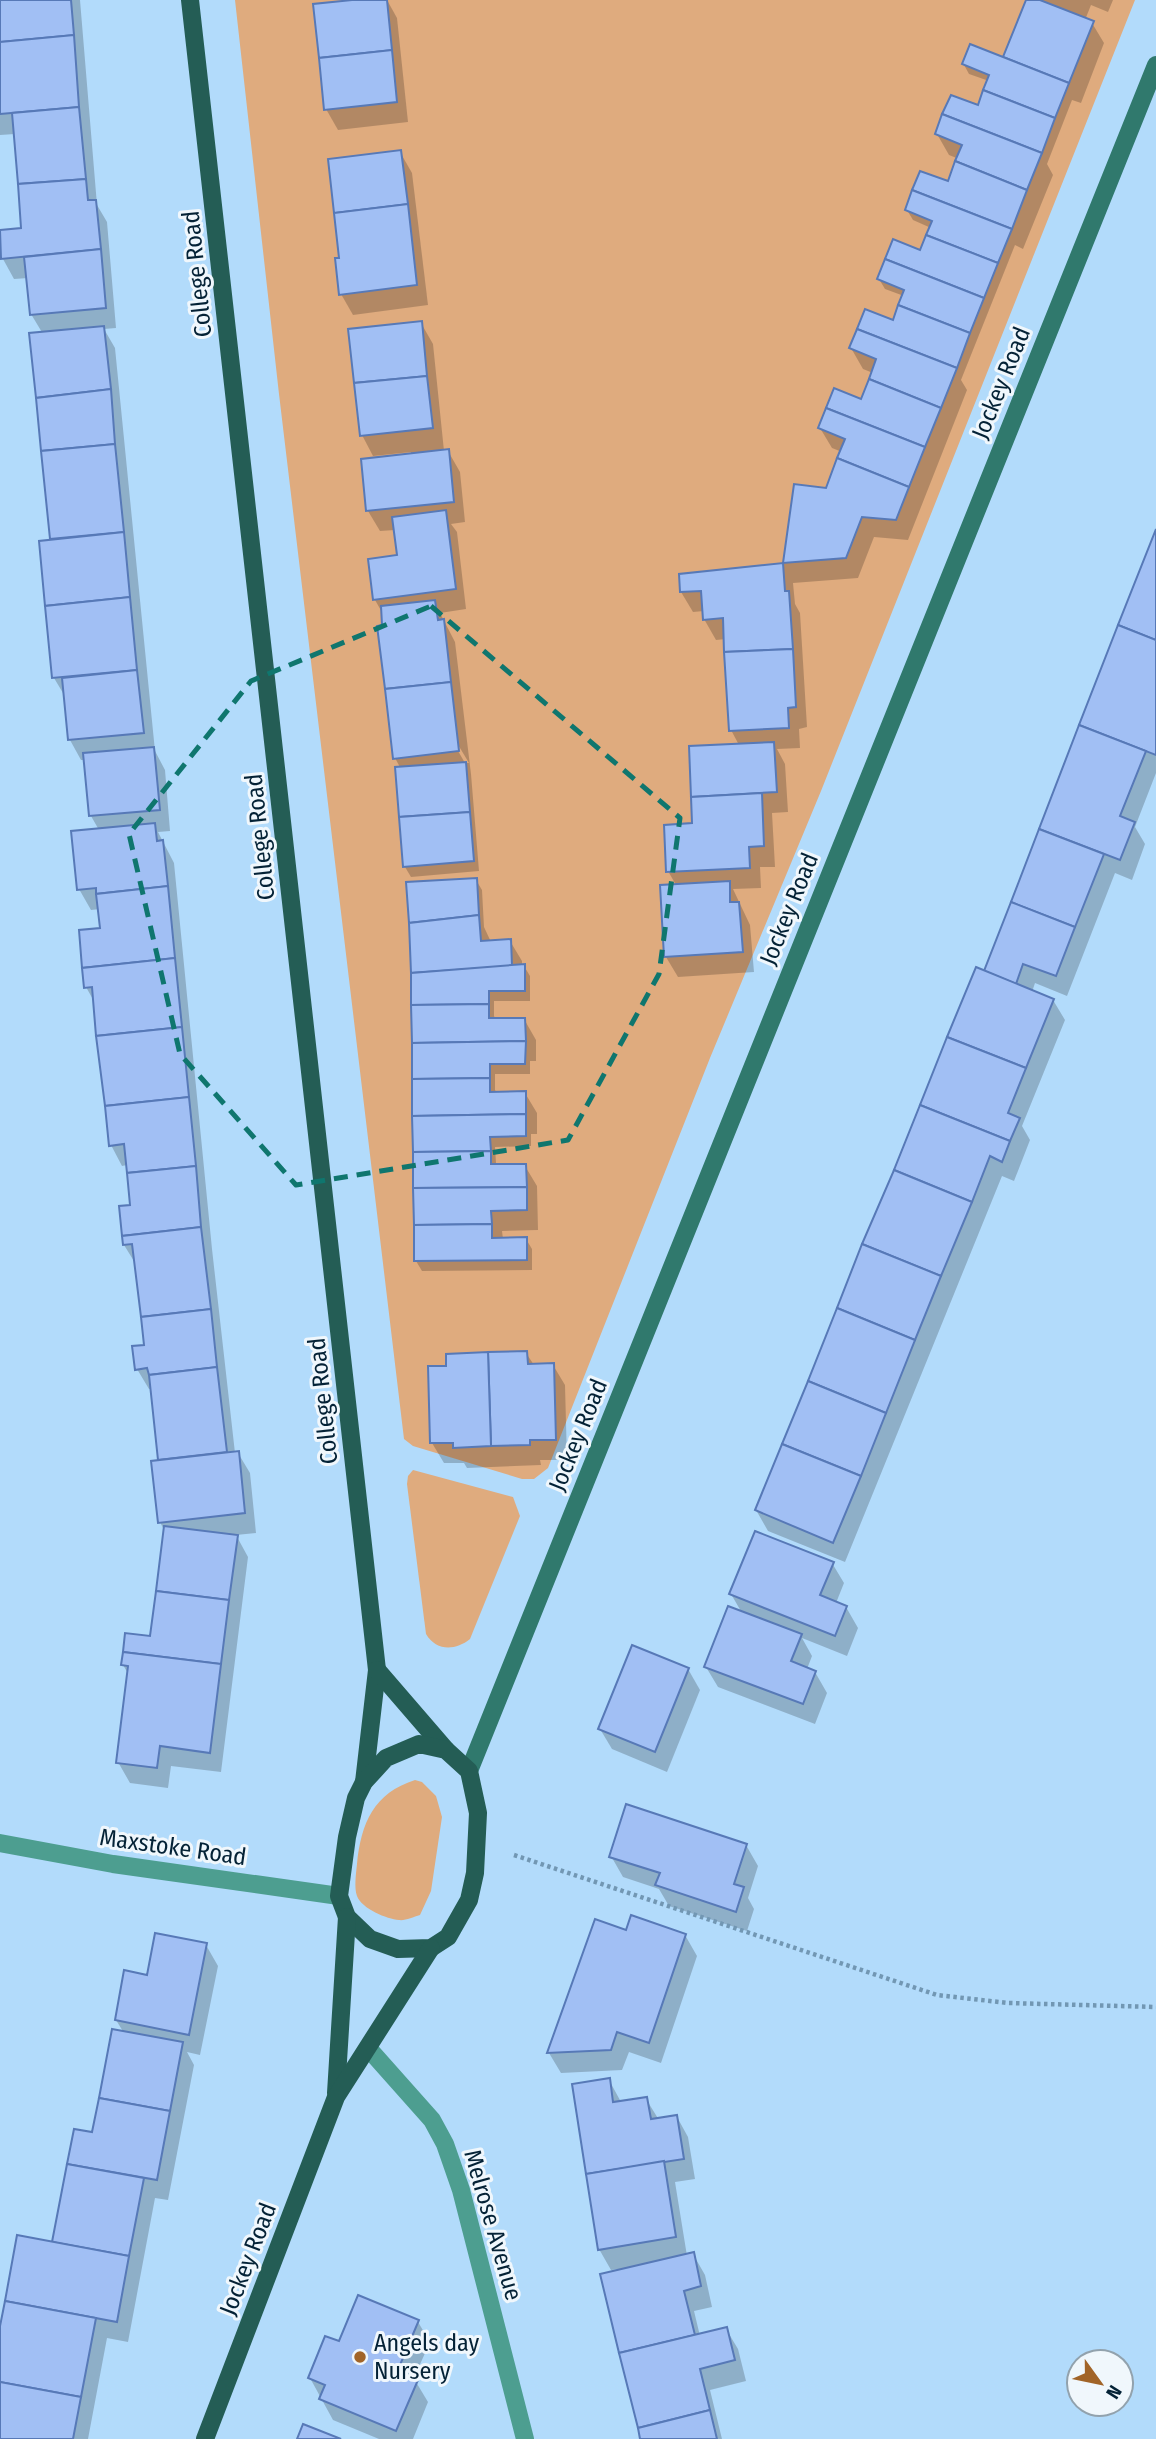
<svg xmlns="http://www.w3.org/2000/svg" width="1156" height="2439" font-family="'Fira Sans Condensed',sans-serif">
<rect width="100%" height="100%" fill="#b2dbfb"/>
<g fill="#dfab7e">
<polygon points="235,0 1135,0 821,791 710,1058 548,1468 534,1479 522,1479 413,1446 404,1439 279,394"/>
<path d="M413,1470L513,1497L520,1516L470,1639C455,1651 436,1651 426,1634L407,1484L408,1476Z"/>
<path d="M415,1780L422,1782L436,1796L442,1817L431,1891L420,1915C413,1917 405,1921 399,1920C387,1919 362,1909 357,1896C354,1888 356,1873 357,1864C361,1823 374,1793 415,1780Z"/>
</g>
<g fill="#0003" fill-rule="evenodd">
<polygon points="0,0 80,0 97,205 107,222 116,328 104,329 115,348 155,751 165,770 170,831 158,832 174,863 212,1249 235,1453 238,1453 250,1473 256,1533 236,1535 248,1557 221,1772 171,1766 168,1788 130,1783 118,1762 129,1675 123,1665 152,1638 165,1532 160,1522 160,1461 152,1389 149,1389 137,1369 146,1347 137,1266 124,1245 132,1206 127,1165 122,1166 111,1145 95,1003 86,987 102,930 100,909 91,910 79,889 99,830 91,816 86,760 81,760 70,740 66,698 54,678 40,542 51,541 31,335 43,334 31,314 28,278 14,279 3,259 23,229 15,134 0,135"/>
<polygon points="367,0 387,0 397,18 408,122 338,130 326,109"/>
<polygon points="1028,0 1113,0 1108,12 1091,5 1085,20 1092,23 1104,43 1081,103 1072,100 1047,164 1053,175 1023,249 1015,245 961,380 967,390 908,540 874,537 858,578 793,583 795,604 800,613 807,727 799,729 800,748 777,749 785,764 788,812 772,813 775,867 760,867 761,888 733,889 750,925 754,972 678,977 666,957 676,885 668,871 694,825 691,747 739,745 731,730 726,639 716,640 704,619 704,611 693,612 681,592 681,576 784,564 796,486 827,490 842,452 832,448 820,428 862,401 873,373 863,369 851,348 894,322 904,296 885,289 879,279 921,252 931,228 913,220 907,210 949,183 959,159 949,155 937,134 979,107 989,81 969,74 963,63 1004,60"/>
<polygon points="400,152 412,173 428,305 353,315 341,294 341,259"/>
<path d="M421,323L433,344L444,451H448L460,472L465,522L451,524L457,532L466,609L440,613L455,642L471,774L479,871L411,877L405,867L397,769H401L395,758L383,614L375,600L399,557L395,530L380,531L368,511L411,455V452L373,456L362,435ZM457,743L469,763H465L454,744Z"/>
<polygon points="1156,534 1156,773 1135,827 1145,844 1132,880 1115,873 1067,996 1035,983 1032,992 1053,1000 1065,1020 1022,1126 1030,1140 1014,1181 1002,1176 845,1562 768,1531 756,1510 985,973"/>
<polygon points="476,880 482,890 484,927 491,942 510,941 522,961 522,966 524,966 530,976 530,1001 494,1001 494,1016 496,1020 524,1019 536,1040 536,1061 530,1061 530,1074 495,1074 495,1090 497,1093 525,1093 537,1113 537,1134 531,1134 531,1146 495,1147 496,1163 498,1166 525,1166 537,1186 538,1230 502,1231 503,1239 526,1239 532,1249 532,1270 422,1271 416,1261"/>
<polygon points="526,1353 534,1365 553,1365 565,1385 567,1460 540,1460 541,1465 467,1468 464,1463 444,1463 432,1443 448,1368"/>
<polygon points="832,1563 844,1583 836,1603 846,1607 858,1628 847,1656 802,1638 812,1656 807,1669 815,1672 827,1693 815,1724 718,1687 706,1667 742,1613 731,1594"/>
<polygon points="688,1669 700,1690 667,1772 612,1749 600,1729"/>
<polygon points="746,1845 758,1866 748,1898 754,1909 747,1931 669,1906 659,1889 623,1877 611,1856"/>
<polygon points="596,1921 627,1932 685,1935 697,1956 661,2063 629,2052 622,2070 561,2073 549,2053"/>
<polygon points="206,1945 218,1966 200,2055 187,2052 194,2065 168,2200 155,2198 128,2342 107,2338 88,2439 0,2439 0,2334 54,2244 75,2131 94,2134 124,2033 116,2020 149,1977"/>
<polygon points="609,2080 621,2102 646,2099 659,2120 677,2117 688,2137 695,2179 675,2182 687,2256 693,2254 705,2275 712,2307 694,2311 700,2336 726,2329 738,2349 746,2381 710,2390 722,2439 642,2439 620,2269 611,2270 599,2249"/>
<polygon points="418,2322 430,2342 413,2380 416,2382 428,2402 413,2439 379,2439 333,2420 310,2378 339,2344"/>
</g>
<g fill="#a1bff4" stroke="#5779b7" stroke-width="2">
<polygon points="0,0 71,0 74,35 0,42"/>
<polygon points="352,0 387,0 392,50 319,58 313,4"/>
<polygon points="1026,0 1040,0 1094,21 1069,83 1003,57"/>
<polygon points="74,35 79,107 0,114 0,42"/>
<polygon points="970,44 1069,83 1055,118 983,90 989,75 962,64"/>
<polygon points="392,50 397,102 324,110 319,58"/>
<polygon points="983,90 1055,118 1042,153 942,114 951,95 978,105"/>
<polygon points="79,107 86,179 18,184 12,113"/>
<polygon points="942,114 1042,153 1027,190 955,161 962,145 935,134"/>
<polygon points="401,150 408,204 334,213 328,159"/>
<polygon points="955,161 1027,190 1012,229 912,190 920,171 948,181"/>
<polygon points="86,179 88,200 96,200 101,249 1,259 0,230 21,228 18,184"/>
<polygon points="912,190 1012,229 998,263 926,235 932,221 905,210"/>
<polygon points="408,204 417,285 339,295 335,258 339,258 334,213"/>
<polygon points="926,235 998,263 984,298 885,259 893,239 920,250"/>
<polygon points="101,249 106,308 30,315 24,257"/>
<polygon points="885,259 984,298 970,333 898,305 904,290 877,279"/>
<polygon points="898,305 970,333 957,368 857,329 865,309 893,320"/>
<polygon points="422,321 427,376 354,383 348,329"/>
<polygon points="104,326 111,389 36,398 29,333"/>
<polygon points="857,329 957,368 941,408 869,379 876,359 849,348"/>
<polygon points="427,376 433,428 360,436 354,383"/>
<polygon points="869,379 941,408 925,447 826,408 834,388 861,399"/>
<polygon points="111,389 115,444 41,451 36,398"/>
<polygon points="826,408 925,447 909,487 837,458 845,439 818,428"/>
<polygon points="115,444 124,532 50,539 41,451"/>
<polygon points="449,449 454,502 366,511 361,459"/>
<polygon points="837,458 909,487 896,520 862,517 846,558 783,563 794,484 826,488"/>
<polygon points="446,510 456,589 373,600 368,559 397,555 392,517"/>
<polygon points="1156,529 1156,640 1118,625"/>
<polygon points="124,532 130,597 45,606 39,541"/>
<polygon points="783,563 785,591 789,591 793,649 724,652 723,618 703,620 701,591 680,592 679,574"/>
<polygon points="130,597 137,670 52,678 45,606"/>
<polygon points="435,600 438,620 444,619 451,682 385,689 377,626 382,625 381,606"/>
<polygon points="1118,625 1156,640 1156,755 1079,725"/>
<polygon points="793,649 796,707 788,708 789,728 729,731 724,652"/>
<polygon points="137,670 144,733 68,740 62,678"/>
<polygon points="451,682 459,751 393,759 385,689"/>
<polygon points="1079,725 1146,751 1120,816 1135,822 1120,860 1039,829"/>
<polygon points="774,742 777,792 691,797 689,746"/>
<polygon points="154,747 160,810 89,816 83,753"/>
<polygon points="466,762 470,812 399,817 395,767"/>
<polygon points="762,793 764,846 749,847 750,868 666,872 664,825 692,823 691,797"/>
<polygon points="470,812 474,861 403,867 399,817"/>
<polygon points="155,823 157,841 163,840 168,886 96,894 96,888 77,890 71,831"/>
<polygon points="1039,829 1104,854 1075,927 1011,902"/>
<polygon points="477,878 479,915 409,923 406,882"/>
<polygon points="730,881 730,902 739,902 743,952 664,957 660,885"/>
<polygon points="168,886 175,958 82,968 79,930 100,928 96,894"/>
<polygon points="1011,902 1075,927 1056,976 1023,964 1016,984 984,971"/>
<polygon points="479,915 481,941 511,939 512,966 411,973 409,923"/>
<polygon points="175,958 182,1027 96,1036 92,987 84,988 82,968"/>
<polygon points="525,964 525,991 489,991 489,1004 411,1005 411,973"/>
<polygon points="976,967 1054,999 1026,1068 947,1037"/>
<polygon points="489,1004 489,1018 525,1018 526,1041 412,1043 411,1005"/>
<polygon points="182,1027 189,1097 105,1106 96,1036"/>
<polygon points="947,1037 1026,1068 1008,1113 1020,1118 1010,1141 920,1105"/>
<polygon points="526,1041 525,1064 490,1064 490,1078 412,1079 412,1043"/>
<polygon points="490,1078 490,1092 526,1091 526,1114 412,1116 412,1079"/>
<polygon points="189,1097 196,1166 127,1173 124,1144 109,1146 105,1106"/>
<polygon points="920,1105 1010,1141 1002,1162 990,1156 972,1202 894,1170"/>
<polygon points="526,1114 526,1136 490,1137 491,1151 413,1152 412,1116"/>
<polygon points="491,1151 491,1164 526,1164 527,1187 413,1188 413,1152"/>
<polygon points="196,1166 201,1227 122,1236 119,1206 130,1205 127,1173"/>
<polygon points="894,1170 972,1202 941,1276 862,1244"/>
<polygon points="527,1187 527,1210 491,1211 492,1224 414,1225 413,1188"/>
<polygon points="492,1224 492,1238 527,1237 527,1260 414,1261 414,1225"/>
<polygon points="201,1227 211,1309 141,1317 132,1244 123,1245 122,1236"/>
<polygon points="862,1244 941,1276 915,1340 837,1308"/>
<polygon points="837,1308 915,1340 886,1413 808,1381"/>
<polygon points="211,1309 217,1367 149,1375 147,1368 135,1370 132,1346 144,1345 141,1317"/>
<polygon points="527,1351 528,1364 554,1363 556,1440 530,1440 530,1445 491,1446 488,1352"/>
<polygon points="488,1352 491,1446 453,1448 453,1443 430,1443 428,1366 446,1366 446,1354"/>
<polygon points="217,1367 227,1452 158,1460 149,1375"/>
<polygon points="808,1381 886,1413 861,1476 782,1444"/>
<polygon points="782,1444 861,1476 833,1543 755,1510"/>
<polygon points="239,1451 245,1513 158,1523 151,1461"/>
<polygon points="164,1526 238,1535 229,1600 156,1591"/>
<polygon points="755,1531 834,1562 820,1595 847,1606 835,1636 729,1594"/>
<polygon points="156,1591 229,1600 221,1664 123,1652 125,1633 150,1636"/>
<polygon points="728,1606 802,1634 791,1661 816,1671 803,1704 704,1667"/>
<polygon points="632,1645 689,1668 655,1752 598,1729"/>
<polygon points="123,1652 221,1664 210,1753 160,1746 157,1768 116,1763 128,1666 121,1665"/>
<polygon points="626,1804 747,1844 734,1884 744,1887 736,1912 655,1885 660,1873 609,1857"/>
<polygon points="631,1915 686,1934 649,2043 617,2032 611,2050 547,2053 595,1919 626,1930"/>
<polygon points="155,1933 207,1943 189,2035 115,2020 124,1970 147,1975"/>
<polygon points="112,2029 183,2042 170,2111 99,2098"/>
<polygon points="610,2078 613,2102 647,2097 651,2119 677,2115 684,2159 586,2174 572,2084"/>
<polygon points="99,2098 170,2111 157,2180 67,2164 74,2129 92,2132"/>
<polygon points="664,2161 676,2237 598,2250 586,2174"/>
<polygon points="67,2164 144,2178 129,2256 52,2242"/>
<polygon points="17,2235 129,2256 117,2322 5,2301"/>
<polygon points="694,2252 701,2286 684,2291 695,2335 619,2353 600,2274"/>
<polygon points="358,2295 419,2320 397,2372 418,2380 396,2431 319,2399 325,2385 308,2378 325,2336 339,2341"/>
<polygon points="5,2301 96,2318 81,2397 0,2382 0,2326"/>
<polygon points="727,2327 735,2360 700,2369 710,2410 638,2428 619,2353"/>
<polygon points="0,2382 81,2397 73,2439 0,2439"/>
<polygon points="710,2410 717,2439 640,2439 638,2428"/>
<polygon points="303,2424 341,2439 297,2439"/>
</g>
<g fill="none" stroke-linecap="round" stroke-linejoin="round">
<polyline stroke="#7297b3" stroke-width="4.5" stroke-dasharray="3.5 3.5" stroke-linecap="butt" points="514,1855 937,1995 1008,2003 1156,2007"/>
<g stroke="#4d9e90" stroke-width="18">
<polyline points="0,1843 113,1864 339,1896"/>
<polyline points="368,2048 432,2120 445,2144 461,2190 525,2439"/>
</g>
<polyline stroke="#30796d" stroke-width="18" points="469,1771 1156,65"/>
<g stroke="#245d55" stroke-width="18">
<polyline points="190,0 377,1670 364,1782"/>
<polyline points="377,1670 446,1750"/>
<polygon points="419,1744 446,1750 469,1771 478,1813 475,1873 469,1900 448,1937 431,1948 398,1949 370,1939 347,1917 339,1896 347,1837 356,1798 364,1782 386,1758"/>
<polyline points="336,2093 347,1917"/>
<polyline points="205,2439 336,2097 431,1948"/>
</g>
</g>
<path fill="none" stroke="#0f766e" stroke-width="5" stroke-dasharray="14 9" stroke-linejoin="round" d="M431,606L680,818L659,974L568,1140L296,1185L180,1054L129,834L251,681Z"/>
<circle fill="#a16428" stroke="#f0f7fc" stroke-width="2.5" cx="360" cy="2357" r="7"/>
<g text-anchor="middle" stroke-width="6" stroke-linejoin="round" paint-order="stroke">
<g font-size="24" fill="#042236" stroke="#f0f7fc">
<text transform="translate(197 274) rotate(-96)" y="8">College Road</text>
<text transform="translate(1001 383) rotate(-68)" y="8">Jockey Road</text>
<text transform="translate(260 837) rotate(-96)" y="8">College Road</text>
<text transform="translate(789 909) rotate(-68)" y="8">Jockey Road</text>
<text transform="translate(323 1401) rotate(-96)" y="8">College Road</text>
<text transform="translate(578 1435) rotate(-68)" y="8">Jockey Road</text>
<text transform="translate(173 1847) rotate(8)" y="8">Maxstoke Road</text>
<text transform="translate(493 2225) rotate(74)" y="8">Melrose Avenue</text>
<text transform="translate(248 2259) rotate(-69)" y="8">Jockey Road</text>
</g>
<g font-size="24" fill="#042236" stroke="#f0f7fc" text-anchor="start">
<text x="374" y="2351">Angels day<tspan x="374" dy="28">Nursery</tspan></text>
</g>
</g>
<g transform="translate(1100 2383) rotate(123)"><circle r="33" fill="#f0f7fc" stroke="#92a2ad" stroke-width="2"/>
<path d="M0-5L12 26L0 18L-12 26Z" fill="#a16428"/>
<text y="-10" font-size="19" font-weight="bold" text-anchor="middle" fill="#042236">N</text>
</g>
</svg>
